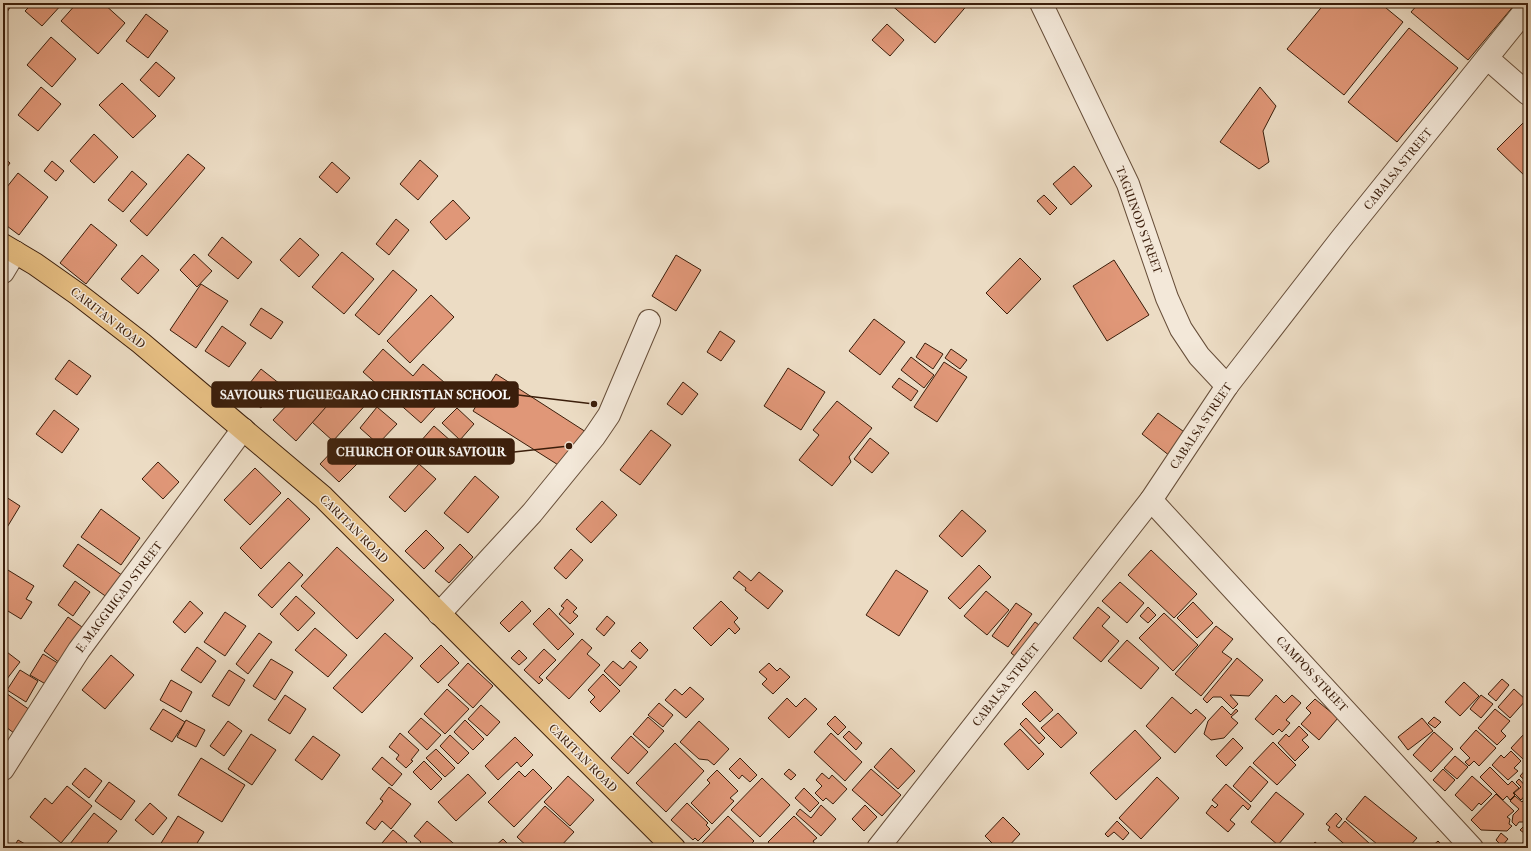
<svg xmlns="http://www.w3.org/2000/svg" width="1531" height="851" font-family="'IM FELL French Canon',serif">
<rect width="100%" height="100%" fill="#ecdcc4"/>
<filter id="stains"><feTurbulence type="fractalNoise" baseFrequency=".005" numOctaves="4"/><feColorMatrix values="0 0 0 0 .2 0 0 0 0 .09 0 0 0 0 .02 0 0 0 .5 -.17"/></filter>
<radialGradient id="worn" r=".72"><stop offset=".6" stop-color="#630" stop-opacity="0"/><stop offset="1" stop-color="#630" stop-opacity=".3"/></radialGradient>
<g fill="#e09778" stroke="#3b1e0b">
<polygon points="3,3 13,3 5,15 3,13"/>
<polygon points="33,3 63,3 42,26 25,11"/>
<polygon points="77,3 103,3 125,23 98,54 61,21"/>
<polygon points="889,3 969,3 935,43"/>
<polygon points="1325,3 1380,3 1403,22 1344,95 1287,49"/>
<polygon points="1419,3 1516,3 1468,60 1411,12"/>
<polygon points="146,14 168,31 148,58 126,41"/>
<polygon points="887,24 904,40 890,56 872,40"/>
<polygon points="1409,28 1458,68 1397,142 1348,102"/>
<polygon points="51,37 76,59 52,87 27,65"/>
<polygon points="156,62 175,78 159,97 140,80"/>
<polygon points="122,83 156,116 133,138 99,105"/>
<polygon points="41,87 61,104 38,131 18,115"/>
<polygon points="1260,87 1276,106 1263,131 1269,162 1259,169 1220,142"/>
<polygon points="1525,121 1528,124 1528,179 1497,149"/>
<polygon points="94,134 118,157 94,183 70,161"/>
<polygon points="188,154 205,168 147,236 130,221"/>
<polygon points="3,157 10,163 3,173"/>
<polygon points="420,160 438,176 418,200 400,184"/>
<polygon points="52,161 64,171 56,181 44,171"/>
<polygon points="332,162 350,178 337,193 319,177"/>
<polygon points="1074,166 1092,186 1071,205 1053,184"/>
<polygon points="132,171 147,184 123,212 108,200"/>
<polygon points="18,173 48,197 19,235 3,223 3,192"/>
<polygon points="1044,195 1057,208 1050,215 1037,201"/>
<polygon points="453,200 470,218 446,240 430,222"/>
<polygon points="396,219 409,230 389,255 376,244"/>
<polygon points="91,224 117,245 86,284 60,263"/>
<polygon points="222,237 252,262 238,279 208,255"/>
<polygon points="300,238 319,255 299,277 280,260"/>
<polygon points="342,252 374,279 344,314 312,287"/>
<polygon points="194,254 212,271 197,287 180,270"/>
<polygon points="142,255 159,270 138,294 121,279"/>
<polygon points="676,255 701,270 676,311 652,296"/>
<polygon points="1020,258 1041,279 1007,314 986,293"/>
<polygon points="1114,260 1149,315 1107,341 1073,286"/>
<polygon points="393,270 417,290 379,335 355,315"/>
<polygon points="201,284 228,301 196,348 170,330"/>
<polygon points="431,295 454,317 410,363 387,341"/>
<polygon points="261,308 283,322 271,339 250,325"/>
<polygon points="874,319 905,342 880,375 849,351"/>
<polygon points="222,326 246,343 229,367 205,351"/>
<polygon points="720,331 735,341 721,361 707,352"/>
<polygon points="925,343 943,354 933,369 916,357"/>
<polygon points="383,349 413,376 423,364 452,389 421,423 363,372"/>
<polygon points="951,349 967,360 960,369 945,358"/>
<polygon points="911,357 934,375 924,388 901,370"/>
<polygon points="69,360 91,376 77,395 55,379"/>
<polygon points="944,362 967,377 937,422 914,407"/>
<polygon points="788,368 825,392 801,430 764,406"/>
<polygon points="261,369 280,384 261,408 242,393"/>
<polygon points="496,374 586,432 563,468 473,411"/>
<polygon points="899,378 918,391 911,401 892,387"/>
<polygon points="348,382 369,401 333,441 312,422"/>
<polygon points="683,382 698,394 682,415 667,404"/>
<polygon points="304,387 326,407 296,441 273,420"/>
<polygon points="837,401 872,428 849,457 851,462 832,486 799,460 819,435 813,430"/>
<polygon points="377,407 397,424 378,444 360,428"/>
<polygon points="457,408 474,424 460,440 442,423"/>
<polygon points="54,410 79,429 62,453 36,434"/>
<polygon points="1158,413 1187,434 1170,456 1142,434"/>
<polygon points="434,426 452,442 438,458 420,442"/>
<polygon points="651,430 671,445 640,485 620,470"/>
<polygon points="870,438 889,453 872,473 854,459"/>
<polygon points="339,444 358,463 339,482 320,464"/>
<polygon points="158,462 179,482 163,499 142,479"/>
<polygon points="419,464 436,479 405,512 389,497"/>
<polygon points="255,468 281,493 250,525 224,500"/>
<polygon points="475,476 499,497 468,533 444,513"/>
<polygon points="3,495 20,506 3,534"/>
<polygon points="288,498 310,519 261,569 240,548"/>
<polygon points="602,501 617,515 591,543 576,529"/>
<polygon points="101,509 140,538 121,565 81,537"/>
<polygon points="962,510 986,531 962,557 939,536"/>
<polygon points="426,530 444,548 424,569 405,551"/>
<polygon points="78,544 126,578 111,600 63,566"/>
<polygon points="460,544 473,557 449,583 435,571"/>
<polygon points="337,547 394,600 357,639 301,586"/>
<polygon points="571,549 583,560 566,579 554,568"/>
<polygon points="1151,550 1197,594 1174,618 1128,575"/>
<polygon points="289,562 303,575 272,608 258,595"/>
<polygon points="979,565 991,577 960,609 948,598"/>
<polygon points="3,567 34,586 26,599 32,602 21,619 3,608"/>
<polygon points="896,570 928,591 899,636 866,615"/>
<polygon points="739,571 751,581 759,572 783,591 768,609 745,590 746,588 733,578"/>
<polygon points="75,581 90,592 73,616 58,605"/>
<polygon points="1120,582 1144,603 1127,623 1102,601"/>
<polygon points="986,591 1009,610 987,635 964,616"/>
<polygon points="296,596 315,613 298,631 280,614"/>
<polygon points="567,599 577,608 573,612 578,616 570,624 559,614 564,608 561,606"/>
<polygon points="190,601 203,613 185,633 173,622"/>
<polygon points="522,601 531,611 509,632 500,623"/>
<polygon points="721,601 738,618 734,622 740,629 735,634 729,628 711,646 693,628"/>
<polygon points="1193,602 1213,623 1197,638 1177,618"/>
<polygon points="1016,603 1032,614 1008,647 992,636"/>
<polygon points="1098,607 1110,617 1102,626 1119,641 1101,662 1073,638"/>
<polygon points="1148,607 1156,615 1148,623 1140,616"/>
<polygon points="549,608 574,634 558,650 533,624"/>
<polygon points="225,612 246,626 225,656 204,642"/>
<polygon points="1164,613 1198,645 1173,671 1139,638"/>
<polygon points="607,616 615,623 604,636 596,629"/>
<polygon points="68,617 89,632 64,666 44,651"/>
<polygon points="1035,622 1046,630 1021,661 1011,653"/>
<polygon points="1216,626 1233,639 1222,652 1232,659 1201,696 1175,674"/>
<polygon points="315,628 347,655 328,677 295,650"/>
<polygon points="259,633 272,642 248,674 236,664"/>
<polygon points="385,633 413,658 362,713 333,688"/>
<polygon points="582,639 592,648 587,654 600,665 569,699 546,678"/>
<polygon points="1127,640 1159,668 1141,689 1108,661"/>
<polygon points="640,642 648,650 640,659 631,651"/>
<polygon points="441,645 459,663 438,683 420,666"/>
<polygon points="197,647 216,661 201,683 181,670"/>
<polygon points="3,649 20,662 3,684"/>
<polygon points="544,649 556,660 539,677 543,680 539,684 524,670"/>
<polygon points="519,650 527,658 519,665 511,658"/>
<polygon points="43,654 61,665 49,686 30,675"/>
<polygon points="111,655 134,675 105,709 82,690"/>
<polygon points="1237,658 1263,680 1249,696 1230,695 1238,704 1233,709 1221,697 1213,697 1207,703 1203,699"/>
<polygon points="271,659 293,672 275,700 253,686"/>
<polygon points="613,661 623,669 630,661 637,667 620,686 604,671"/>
<polygon points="468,663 493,686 473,708 448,685"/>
<polygon points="769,663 777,671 780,668 790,677 773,694 762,684 767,679 759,672"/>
<polygon points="20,670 38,681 26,702 7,690"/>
<polygon points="229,670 245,680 229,706 212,696"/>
<polygon points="603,674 620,691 600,712 590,702 595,697 588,690"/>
<polygon points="1502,679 1509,685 1496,701 1488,694"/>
<polygon points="171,680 192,692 181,712 160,700"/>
<polygon points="1464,682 1479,696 1460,716 1445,702"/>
<polygon points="690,687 704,699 686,718 665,700 675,689 682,695"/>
<polygon points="447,689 469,709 445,734 424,714"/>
<polygon points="1514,689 1526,700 1510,718 1498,707"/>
<polygon points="3,691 30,710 14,733 3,725"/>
<polygon points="1035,691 1053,710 1040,722 1022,704"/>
<polygon points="285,695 306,709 290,734 268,720"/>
<polygon points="1276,695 1284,703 1292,695 1301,703 1286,720 1290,723 1282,732 1279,729 1273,735 1255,719"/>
<polygon points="1481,695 1493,704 1481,718 1470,709"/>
<polygon points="1172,697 1191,714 1196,709 1206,718 1175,753 1146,726"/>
<polygon points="787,698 796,707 805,698 817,709 789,738 768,718"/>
<polygon points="1315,699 1338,718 1319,740 1301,724 1311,713 1306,708"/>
<polygon points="659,703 673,715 663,727 648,715"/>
<polygon points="481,705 500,722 487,736 468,719"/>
<polygon points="1222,706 1231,715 1236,709 1238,711 1231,717 1238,723 1224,738 1211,740 1204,734 1208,721"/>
<polygon points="163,709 185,722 172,742 150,729"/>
<polygon points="1495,709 1510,721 1501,731 1506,736 1497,745 1478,728"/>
<polygon points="1058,713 1077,733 1061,748 1041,728"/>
<polygon points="835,716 846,727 838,735 827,724"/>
<polygon points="648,717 664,731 649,748 633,734"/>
<polygon points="1434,717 1441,722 1435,728 1428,723"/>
<polygon points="421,718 441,735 427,750 408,732"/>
<polygon points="1026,718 1045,738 1039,744 1020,724"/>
<polygon points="1422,718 1433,731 1408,750 1398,737"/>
<polygon points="186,720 205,730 196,747 177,737"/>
<polygon points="465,720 484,739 473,750 454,732"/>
<polygon points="228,721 242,731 224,756 210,746"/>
<polygon points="699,721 729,749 714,765 708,760 699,759 680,742"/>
<polygon points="1299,726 1308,735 1302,740 1309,747 1295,761 1278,743 1286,734 1289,737"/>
<polygon points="1020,729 1044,754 1028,770 1004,744"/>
<polygon points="1135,730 1161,758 1116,800 1090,773"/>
<polygon points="1476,730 1496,748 1479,766 1474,761 1469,766 1465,762 1470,758 1460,748"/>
<polygon points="849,731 862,743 856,750 843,737"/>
<polygon points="1434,732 1453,749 1431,772 1413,755"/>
<polygon points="400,733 419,750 411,760 413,761 406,768 396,759 399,755 389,747"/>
<polygon points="831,733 862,762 845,781 814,752"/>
<polygon points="251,734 276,750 252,785 228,769"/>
<polygon points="1524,734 1528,739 1528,753 1523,759 1511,748"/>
<polygon points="450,735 469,753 458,764 440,746"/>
<polygon points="313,736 340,755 322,780 295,760"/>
<polygon points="631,736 648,752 628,774 611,758"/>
<polygon points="515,737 533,755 521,767 517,762 498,780 485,766"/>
<polygon points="1233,738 1243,748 1226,766 1216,756"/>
<polygon points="1273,742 1296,765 1277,785 1253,763"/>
<polygon points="675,743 704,771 666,812 636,783"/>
<polygon points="891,748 915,771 898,789 874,767"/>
<polygon points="436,749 455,768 445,777 426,758"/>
<polygon points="1511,751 1521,761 1514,768 1518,771 1508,780 1492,765 1501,755 1504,758"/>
<polygon points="1455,756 1468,767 1457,779 1444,768"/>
<polygon points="382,757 402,774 392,786 372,769"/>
<polygon points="201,758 245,785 222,822 178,795"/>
<polygon points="740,758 757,775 750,782 742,775 739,779 729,769"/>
<polygon points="424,761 442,779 431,790 413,772"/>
<polygon points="1250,766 1268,782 1251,802 1233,786"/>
<polygon points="1490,767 1508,785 1512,781 1519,788 1513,793 1515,795 1510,800 1507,796 1503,800 1480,777"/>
<polygon points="1528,767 1528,783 1520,776"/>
<polygon points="85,768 102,781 89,798 72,784"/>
<polygon points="533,769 552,788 514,827 488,802 519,771 525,777"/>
<polygon points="789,769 796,775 791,780 784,774"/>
<polygon points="871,769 901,795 882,816 852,790"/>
<polygon points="1443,769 1455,780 1445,791 1433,780"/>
<polygon points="717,770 738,791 730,798 734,801 712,824 691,803 710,783 707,780"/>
<polygon points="822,773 829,779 832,775 847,789 833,804 826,798 823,801 815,793 822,786 816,780"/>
<polygon points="468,774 486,793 456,821 438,802"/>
<polygon points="568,776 594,800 570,826 544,802"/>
<polygon points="1472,776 1492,794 1481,805 1479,803 1472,811 1455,795"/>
<polygon points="1157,777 1179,798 1141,839 1119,818"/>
<polygon points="762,778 790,805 760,837 731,810"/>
<polygon points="1519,779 1528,789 1528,792 1521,800 1514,793 1521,787 1516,782"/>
<polygon points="109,782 135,801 121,820 95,801"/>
<polygon points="1226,784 1251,806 1248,810 1243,805 1230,820 1235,824 1228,832 1206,813 1212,805 1215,808 1218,805 1212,800"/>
<polygon points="67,786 92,806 61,843 30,817 45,798 52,804"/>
<polygon points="389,787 411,804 391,829 382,821 375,830 366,823 383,801 380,799"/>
<polygon points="804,788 819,803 810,812 795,798"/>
<polygon points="1276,792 1304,814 1278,845 1251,822"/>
<polygon points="1496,794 1514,811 1507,817 1510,819 1509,824 1512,826 1507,831 1481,830 1471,820"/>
<polygon points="1365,796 1417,838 1408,848 1382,848 1346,819"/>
<polygon points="1515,796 1522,802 1527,797 1528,797 1528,822 1519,822 1516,826 1512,822 1513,815 1519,809 1510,801"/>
<polygon points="150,803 167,818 153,835 135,820"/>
<polygon points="687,803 708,823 706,825 710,829 698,841 695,838 693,840 671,820"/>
<polygon points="821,805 836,819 821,836 796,814 800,809 811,818"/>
<polygon points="865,805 877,817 864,831 852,819"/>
<polygon points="545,806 574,832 559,848 529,848 517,837"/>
<polygon points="94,813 117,831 103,848 75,848 70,844"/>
<polygon points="1336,813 1342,819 1336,826 1339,828 1345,821 1370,844 1366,848 1349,848 1328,830 1330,827 1326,824"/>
<polygon points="178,816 204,832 194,848 158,848"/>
<polygon points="728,816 754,841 747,848 707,848 702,843"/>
<polygon points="794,816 817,838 813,841 818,848 773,848 768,842"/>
<polygon points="1003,817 1020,834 1007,848 997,848 985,836"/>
<polygon points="427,821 459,848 416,848 421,842 414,836"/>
<polygon points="1117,821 1129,833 1123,840 1114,832 1108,837 1105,834"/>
<polygon points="1525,825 1528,827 1528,836 1520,830"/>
<polygon points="393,830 407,842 402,848 389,848 382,843"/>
<polygon points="1501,833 1508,839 1502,846 1496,840"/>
<polygon points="1528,837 1528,848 1518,848"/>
<polygon points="503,839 512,848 494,847"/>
<polygon points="18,840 32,848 13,848"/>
<polygon points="1438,841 1445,848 1430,848"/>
<polygon points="1315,842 1322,848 1310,848"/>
<polygon points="1028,843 1033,848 1024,848"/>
</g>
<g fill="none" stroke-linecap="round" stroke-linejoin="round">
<defs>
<g id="minor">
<polyline points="1041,3 1128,184 1167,298 1181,329 1199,356 1227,386"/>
<polyline points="1487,58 1528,94"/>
<polyline points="3,272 15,252"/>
<polyline points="1151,500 1472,848"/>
<polyline points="439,614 532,513 594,437 609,415 649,321"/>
<polyline points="3,769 79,650 243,429"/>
<polyline points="878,848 1151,500 1227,386 1341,239 1528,7"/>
</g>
<polyline id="major" points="3,245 35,264 79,295 141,343 323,497 674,848"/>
</defs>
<use href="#minor" stroke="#674e39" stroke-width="24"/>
<use href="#major" stroke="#3b1e0b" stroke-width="24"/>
<use href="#minor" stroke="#f3e8d9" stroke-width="22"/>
<use href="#major" stroke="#e6be82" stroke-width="22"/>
</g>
<g text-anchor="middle" stroke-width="3" stroke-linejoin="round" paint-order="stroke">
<g font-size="12" fill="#3b1e0b" stroke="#f3e8d9">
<text transform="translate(1398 169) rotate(-51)" y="4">CABALSA STREET</text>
<text transform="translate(1139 220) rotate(70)" y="4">TAGUINOD STREET</text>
<text transform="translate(108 318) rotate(38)" y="4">CARITAN ROAD</text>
<text transform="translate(1201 426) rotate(-56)" y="4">CABALSA STREET</text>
<text transform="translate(354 529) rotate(45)" y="4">CARITAN ROAD</text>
<text transform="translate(119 597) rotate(-53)" y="4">E. MAGGUIGAD STREET</text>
<text transform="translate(1312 674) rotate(47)" y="4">CAMPOS STREET</text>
<text transform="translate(1006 685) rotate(-52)" y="4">CABALSA STREET</text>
<text transform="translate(583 758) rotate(45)" y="4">CARITAN ROAD</text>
</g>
</g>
<path fill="none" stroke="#3b1e0b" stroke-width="1.5" d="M594 404L518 395M569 446L514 452"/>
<g fill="#3b1e0b" stroke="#f3e8d9" stroke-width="1.5">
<circle cx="594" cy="404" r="4"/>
<circle cx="569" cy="446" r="4"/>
</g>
<g fill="#3b1e0b" stroke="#3b1e0b" stroke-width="1.5">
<rect x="212" y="382" width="306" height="25" rx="4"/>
<rect x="328" y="439" width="186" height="25" rx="4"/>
</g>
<g font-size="13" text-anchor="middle" font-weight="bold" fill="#fff">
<text x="365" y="399">SAVIOURS TUGUEGARAO CHRISTIAN SCHOOL</text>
<text x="421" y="456">CHURCH OF OUR SAVIOUR</text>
</g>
<rect width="1531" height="851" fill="none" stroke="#ecdcc4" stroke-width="16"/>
<rect x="4" y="4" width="1523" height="843" fill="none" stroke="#3b1e0b" stroke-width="2"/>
<rect x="8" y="8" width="1515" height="835" fill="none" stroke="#3b1e0b"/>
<rect width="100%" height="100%" filter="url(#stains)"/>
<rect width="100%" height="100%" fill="url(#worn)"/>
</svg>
